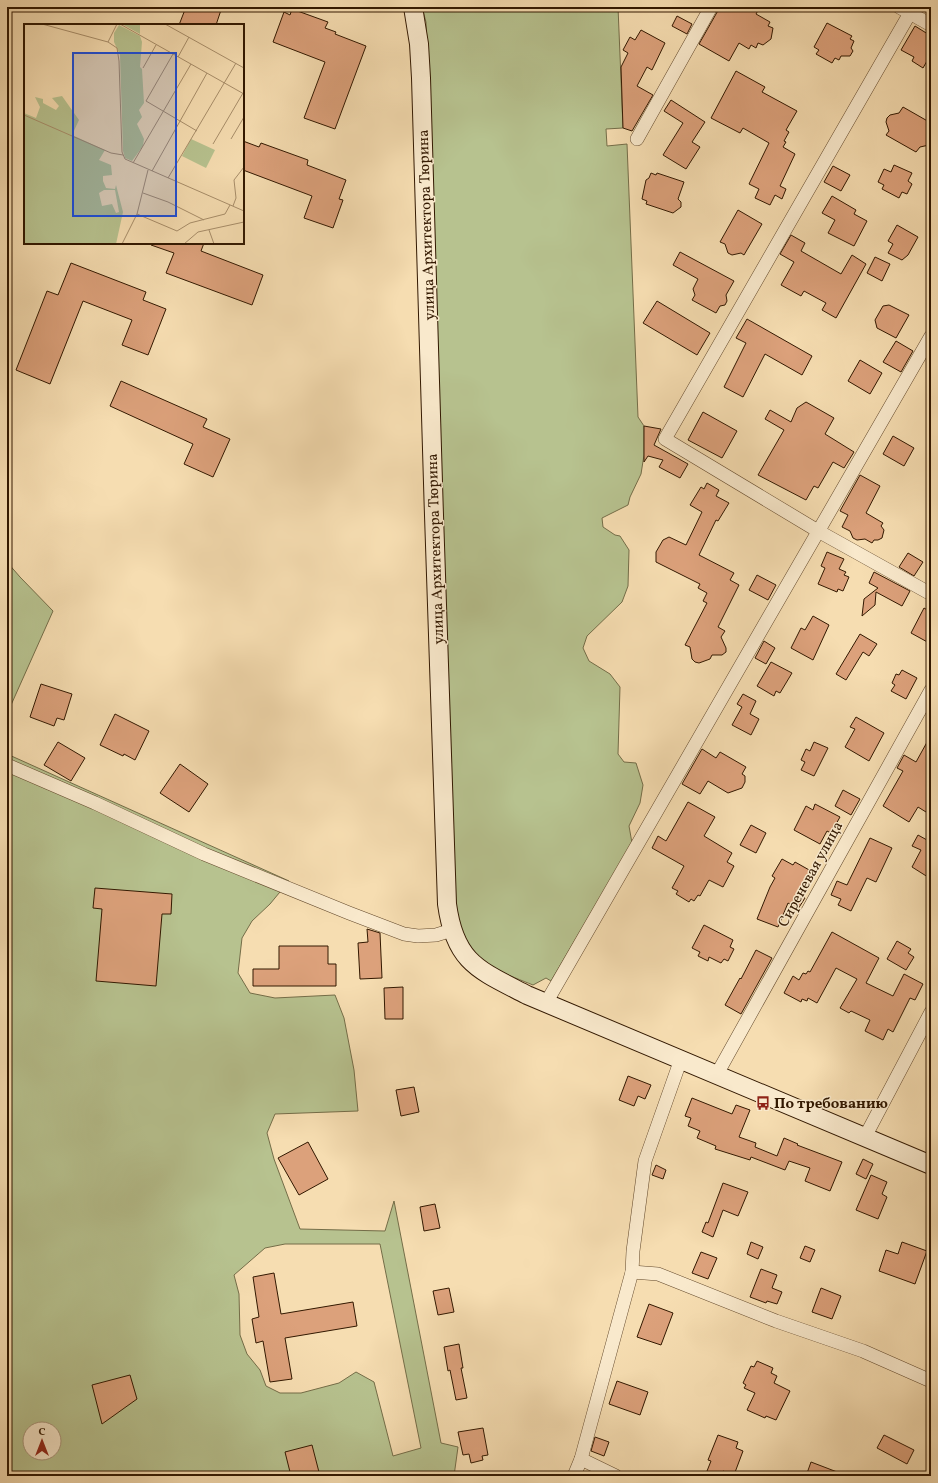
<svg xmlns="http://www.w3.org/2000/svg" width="938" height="1483" font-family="Vollkorn,serif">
<rect width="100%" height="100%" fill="#f6ddb1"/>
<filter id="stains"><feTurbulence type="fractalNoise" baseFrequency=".005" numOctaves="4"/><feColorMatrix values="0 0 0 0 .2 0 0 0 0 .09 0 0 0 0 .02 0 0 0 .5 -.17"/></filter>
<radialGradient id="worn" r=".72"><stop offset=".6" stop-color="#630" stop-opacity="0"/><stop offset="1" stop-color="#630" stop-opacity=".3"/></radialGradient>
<g fill="#b7c28f" stroke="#746d48" fill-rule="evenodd">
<path d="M422,7H618L623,128L606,129L607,146L627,144L638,417L644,426V455L641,474L630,497L628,505L602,518L603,527L615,535L620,536L629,550L628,586L622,602L587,636L583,648L589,661L610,674L620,687L618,754L624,762L636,763L643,785L640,803L629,826L632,843L551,981L546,978L533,985C511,976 474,964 464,940C457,924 456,908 454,891L430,111L426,22Z"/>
<polygon points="7,562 20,577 53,611 7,714"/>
<path d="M7,754L289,881L270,904L252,921L242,938L238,973L250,993L275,998L335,995L344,1018L354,1070L358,1111L275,1114L267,1133L274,1159L300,1229L385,1231L394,1201L441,1443L458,1447L454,1476H7ZM285,1244H380L421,1448L393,1456L374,1382L356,1372L339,1383L301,1393H280L266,1386L260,1370L247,1354L240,1335L239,1294L234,1275L265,1248ZM30,1429H54V1453H30Z"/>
</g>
<g fill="#dca17b" stroke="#321800">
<polygon points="186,7 222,7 216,25 179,25"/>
<polygon points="720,7 760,7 756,14 770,22 768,26 773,28 771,39 763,45 758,43 756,48 751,45 749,49 739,43 729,61 699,44"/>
<polygon points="292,9 328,22 325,28 336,32 335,34 366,46 335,129 304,118 325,62 273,42 284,12 290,15"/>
<polygon points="677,16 692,24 687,34 672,26"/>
<polygon points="827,23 852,36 850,39 854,41 851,48 853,51 850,56 841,56 839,60 835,58 832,63 816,54 819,50 814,47"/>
<polygon points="915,26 931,36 931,54 923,68 912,61 914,57 901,50"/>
<polygon points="641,30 665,43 652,70 647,67 637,86 653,95 632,131 623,128 621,67 628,53 623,50 630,37 635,40"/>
<polygon points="736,71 765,87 762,92 797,111 786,130 789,132 784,141 786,142 783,147 795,154 780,186 786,189 782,199 775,195 770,205 755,198 759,189 749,184 769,143 743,128 740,133 711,118"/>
<polygon points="671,100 705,122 692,142 700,147 686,169 663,155 683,123 664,111"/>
<polygon points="903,107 931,123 931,127 929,132 931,134 931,142 929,145 920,147 916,152 886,135 889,131 886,122 887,118 890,115 899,113"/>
<polygon points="243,141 259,147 261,143 308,160 307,165 346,180 339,199 343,200 333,228 304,218 312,196 243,170"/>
<polygon points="894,165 912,173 908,181 912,184 907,194 902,192 899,198 882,189 884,185 878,182 884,169 891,172"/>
<polygon points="833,166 850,175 841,191 824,182"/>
<polygon points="651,173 656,175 657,173 684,182 678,199 681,202 681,207 673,213 646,204 647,201 642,199 646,180 649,178"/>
<polygon points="832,196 856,210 854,214 867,221 854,246 828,233 835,220 822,213"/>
<polygon points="738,210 762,224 744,255 741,253 732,255 728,253 725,244 720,242"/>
<polygon points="897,225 918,237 908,255 902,260 888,253 893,244 888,241"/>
<polygon points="791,235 805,243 801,251 841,274 852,255 866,264 836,318 822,310 826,303 804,291 801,296 781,285 794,262 780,254"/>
<polygon points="151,243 204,243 201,251 263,275 252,305 166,273 174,253 151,245"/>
<polygon points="680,252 734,281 726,295 727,301 725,305 720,306 716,313 692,300 695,295 693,289 698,279 673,265"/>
<polygon points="875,257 890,264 882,281 867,273"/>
<polygon points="71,263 146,292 143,300 166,309 148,355 122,345 132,320 83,301 50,384 16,370 47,291 58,295"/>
<polygon points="657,301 710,333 697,355 643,323"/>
<polygon points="889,305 909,315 896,338 877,328 875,320 883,306"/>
<polygon points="747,319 812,356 802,375 765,354 743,397 724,387 746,343 736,338"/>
<polygon points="896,341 913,351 901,372 883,362"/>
<polygon points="860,360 882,373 870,394 848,381"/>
<polygon points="121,381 207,419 203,427 230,439 213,477 184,464 193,444 110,406"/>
<polygon points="806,402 834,418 825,434 854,452 844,468 833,462 818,488 814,486 806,500 758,475 784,430 765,419 770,410 791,422 797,408"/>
<polygon points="703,412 737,431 722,458 688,440"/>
<polygon points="644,426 661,429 654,445 688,464 680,478 659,467 663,460 648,456 644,462"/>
<polygon points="893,436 914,448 904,466 883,454"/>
<polygon points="860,475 880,486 866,513 883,523 881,526 884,530 882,538 878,540 874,540 872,543 865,539 857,540 853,538 850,531 842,527 848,515 840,511"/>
<polygon points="707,483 719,490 716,496 729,503 718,521 716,520 699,555 734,573 730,580 739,585 718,627 725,631 721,637 726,648 726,652 722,655 712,655 710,659 699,663 695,662 692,659 690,647 685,645 707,603 703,601 707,593 698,588 700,584 656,562 656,552 663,540 669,537 686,545 702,512 690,505 701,487 704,489"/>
<polygon points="827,552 844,559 839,569 846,572 844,575 849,577 843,591 838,589 837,592 818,584 825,568 821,566"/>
<polygon points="908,553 923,562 914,576 899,567"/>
<polygon points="874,572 910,591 902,606 876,592 875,605 862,616 864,599 878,588 869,583"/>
<polygon points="757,575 776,585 768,600 749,590"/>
<polygon points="924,608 931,612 931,644 911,633"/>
<polygon points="813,616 829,625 813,660 791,648 801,628 805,630"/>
<polygon points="860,634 877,644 869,656 863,652 846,680 836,674"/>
<polygon points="764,641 775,648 766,664 755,658"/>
<polygon points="771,662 792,673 780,693 776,691 774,696 757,686"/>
<polygon points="902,670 917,678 906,699 891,691 895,685 892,683 896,674 899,675"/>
<polygon points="41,684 72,694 64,720 57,718 54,726 30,717"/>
<polygon points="743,694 756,701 750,714 759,719 751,735 732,725 742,707 737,704"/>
<polygon points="115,714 149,731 135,760 124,754 123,756 100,745"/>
<polygon points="856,717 884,733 869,761 845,747 855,729 850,727"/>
<polygon points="931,735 931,804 926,812 918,807 909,822 883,806 903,771 897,768 904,755 916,762"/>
<polygon points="58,742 85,758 71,781 44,765"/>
<polygon points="814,742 828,748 814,776 801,770 805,762 801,760 806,749 810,751"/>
<polygon points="702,749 716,758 720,752 746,767 742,774 745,776 745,782 742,788 728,793 708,781 700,794 682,784"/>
<polygon points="180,764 208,784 189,812 160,793"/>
<polygon points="843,790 860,799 851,815 835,806"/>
<polygon points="688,802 715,817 704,836 732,853 727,862 734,866 723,887 709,880 700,896 698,895 694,901 691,899 689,902 676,894 678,891 672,888 684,866 652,848 658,836 666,841"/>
<polygon points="815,804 840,817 831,833 827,831 820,844 794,830 806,806 813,810"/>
<polygon points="751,825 766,833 756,853 740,845"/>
<polygon points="931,834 931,879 912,867 921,850 912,846 918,835 927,840"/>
<polygon points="870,838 892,848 876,882 867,878 851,911 838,905 841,899 831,895 837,881 847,885"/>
<polygon points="782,859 793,865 795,862 811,871 798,894 805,898 798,909 788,903 778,927 757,919 770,887 775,878 772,876"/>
<polygon points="95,888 172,894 171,914 162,914 156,986 96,981 102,909 93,908"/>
<polygon points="704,925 733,940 730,947 734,949 728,961 724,959 721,963 709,957 708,961 698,956 700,952 692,948"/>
<polygon points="367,929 380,933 382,978 360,979 358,943 368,942"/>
<polygon points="832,932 879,958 866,983 893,996 904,974 923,984 915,1000 910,998 893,1032 888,1029 883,1040 865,1031 870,1020 851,1011 849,1013 840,1008 857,979 836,968 817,1003 808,998 807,1001 802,999 801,1002 784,993 793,976 799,980 803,973 806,974 808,971 810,972"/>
<polygon points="897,941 911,949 908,953 914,957 906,970 887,959"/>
<polygon points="279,946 328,946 328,964 336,964 336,986 253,986 253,969 279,969"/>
<polygon points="756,950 772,958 741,1014 725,1005 740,978 741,979"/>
<polygon points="403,987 403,1019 385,1019 384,988"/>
<polygon points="628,1076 651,1085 645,1099 638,1096 634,1106 619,1100"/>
<polygon points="414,1087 419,1112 401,1116 396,1090"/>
<polygon points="692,1098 732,1114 736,1105 750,1110 739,1137 756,1143 755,1147 777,1156 784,1138 798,1144 797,1145 842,1162 830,1191 805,1181 810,1168 789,1161 785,1170 751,1157 750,1160 715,1149 716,1146 697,1138 700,1131 688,1126 691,1118 685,1116"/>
<polygon points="308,1142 328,1179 299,1195 278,1158"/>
<polygon points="863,1159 873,1164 866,1179 856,1174"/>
<polygon points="656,1165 666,1170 663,1179 652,1175"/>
<polygon points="871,1175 887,1182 882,1194 887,1197 878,1219 856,1210"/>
<polygon points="723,1183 748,1192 738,1216 723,1210 713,1237 702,1232 706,1222 708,1223"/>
<polygon points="435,1204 440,1228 424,1231 420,1207"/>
<polygon points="751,1242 763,1247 758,1259 747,1254"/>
<polygon points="902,1242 927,1251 915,1284 879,1271 886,1250 898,1254"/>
<polygon points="805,1246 815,1250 810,1262 800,1258"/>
<polygon points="701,1252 717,1258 708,1279 692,1273"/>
<polygon points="761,1269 777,1275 772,1288 782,1292 777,1304 767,1301 766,1303 750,1297"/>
<polygon points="274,1273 281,1314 353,1302 357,1326 285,1338 292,1379 270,1382 263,1341 256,1343 252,1319 259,1317 253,1277"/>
<polygon points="449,1288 454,1312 438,1315 433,1291"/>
<polygon points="821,1288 841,1296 832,1319 812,1312"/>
<polygon points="649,1304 673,1313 661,1345 637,1337"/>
<polygon points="459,1344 463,1368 461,1368 467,1398 456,1400 450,1370 448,1371 444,1347"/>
<polygon points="757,1361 773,1368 771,1373 777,1376 774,1383 790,1391 776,1420 766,1416 765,1418 747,1410 755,1393 744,1388 746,1385 743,1383 751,1366 754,1367"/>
<polygon points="130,1375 137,1399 102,1424 92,1385"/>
<polygon points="617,1381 648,1392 640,1415 609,1404"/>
<polygon points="483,1428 488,1455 482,1456 483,1460 471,1463 469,1454 463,1455 458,1432"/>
<polygon points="718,1435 738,1442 736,1448 743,1451 734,1475 723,1471 721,1476 705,1476 711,1461 708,1460"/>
<polygon points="884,1435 914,1450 907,1464 877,1448"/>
<polygon points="595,1437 609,1442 604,1456 591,1451"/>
<polygon points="312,1445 320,1476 291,1476 285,1452"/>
<polygon points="811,1462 845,1475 845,1476 806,1476"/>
</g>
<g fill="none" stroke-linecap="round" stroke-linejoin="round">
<defs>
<g id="street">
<polyline points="899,7 931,25"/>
<polyline points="910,13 665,439 818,531 931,594"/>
<polyline points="637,139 711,7"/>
<polyline points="7,765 95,803 204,854 349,913 404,934 418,936 436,935 452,930"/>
<polyline points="546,1003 931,336"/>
<polyline points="717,1074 931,690"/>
<polyline points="865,1137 931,1012"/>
<polyline points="632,1272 658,1274 776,1321 863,1351 931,1381"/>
<polyline points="581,1459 616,1476"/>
<polyline points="574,1476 581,1459 632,1272 633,1251 645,1161 681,1059"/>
</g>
<path id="secondary" d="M413,7L419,44L421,78C430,353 436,629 447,904C455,963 479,970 527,995L931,1165"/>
</defs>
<use href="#street" stroke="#63492c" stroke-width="14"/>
<use href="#secondary" stroke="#321800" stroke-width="20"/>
<use href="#street" stroke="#f9e9cc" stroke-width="13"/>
<use href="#secondary" stroke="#f9e9cc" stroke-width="18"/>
</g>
<defs>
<symbol id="bus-bare" viewBox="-9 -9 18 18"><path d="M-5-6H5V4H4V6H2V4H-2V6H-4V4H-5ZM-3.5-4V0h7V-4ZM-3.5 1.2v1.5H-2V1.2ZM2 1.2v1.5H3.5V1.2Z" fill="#8f2418" stroke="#f9e9cc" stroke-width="2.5" paint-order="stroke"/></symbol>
</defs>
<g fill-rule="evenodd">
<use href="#bus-bare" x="753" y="1093" width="20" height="20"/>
</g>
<g text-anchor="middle" stroke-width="3" stroke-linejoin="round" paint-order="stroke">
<g font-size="15" fill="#321800" stroke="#f9e9cc">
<text transform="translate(426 225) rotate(-92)" y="5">улица Архитектора Тюрина</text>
<text transform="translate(435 549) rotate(-92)" y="5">улица Архитектора Тюрина</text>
<text transform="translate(810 874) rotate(-61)" y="5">Сиреневая улица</text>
</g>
<g font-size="15" font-weight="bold" fill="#321800" stroke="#f9e9cc" text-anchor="start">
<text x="774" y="1108">По требованию</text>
</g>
</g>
<g transform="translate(24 24)">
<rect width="220" height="220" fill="#f6ddb1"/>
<path d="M98,0H116V10ZM95,1L116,12L118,18L116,43L118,45L120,79L115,86L118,93L113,100L120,115L119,122L108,137L101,134L99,127L96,31L90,18V9ZM38,72L55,96L48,111L81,126L75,136L87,141L88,151L79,152V157L82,164L91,165L92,161L99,188L92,220H0V89L12,94L16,83L11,73L19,75V79L32,86L35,82L28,74ZM80,166H91L95,188L92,189L88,180L78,182L75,169ZM167,115L191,126L182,144L158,132Z" fill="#b7c28f" fill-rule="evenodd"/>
<path fill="none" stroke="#a88e6a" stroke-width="1" d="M18,0L84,18L93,24L95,37L98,128L101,135L220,187M96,0L220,70M141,0L220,44M84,18L93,0M149,30L122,77L173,107M154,33L165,13M119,44L132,21M0,91L87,129L99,131M207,115L220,93M189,120L219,69M109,139L167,40M128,147L183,49M144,154L212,39M119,169L144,178L180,196M209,182L212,174L210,156L220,143M113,190L153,207L166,199L201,190L206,181M185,206L190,220M98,220L113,190L124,146M160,220L174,208L220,198"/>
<path fill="#1d4ed8" fill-opacity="0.15" stroke="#1d4ed8" stroke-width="2" d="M49,29H152V192H49Z"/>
<rect width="220" height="220" fill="none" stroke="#321800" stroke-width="2"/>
</g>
<rect width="938" height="1483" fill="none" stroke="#f6ddb1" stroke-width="24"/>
<rect x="8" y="8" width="922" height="1467" fill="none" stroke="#321800" stroke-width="2"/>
<rect x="12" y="12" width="914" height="1459" fill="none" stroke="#321800"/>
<g transform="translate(42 1441)"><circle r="19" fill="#f9e9cc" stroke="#a9957a"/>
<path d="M0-3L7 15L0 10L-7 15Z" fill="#8f2418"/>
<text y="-6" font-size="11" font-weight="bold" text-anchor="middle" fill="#321800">С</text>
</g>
<rect width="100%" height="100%" filter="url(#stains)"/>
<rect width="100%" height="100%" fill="url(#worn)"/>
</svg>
